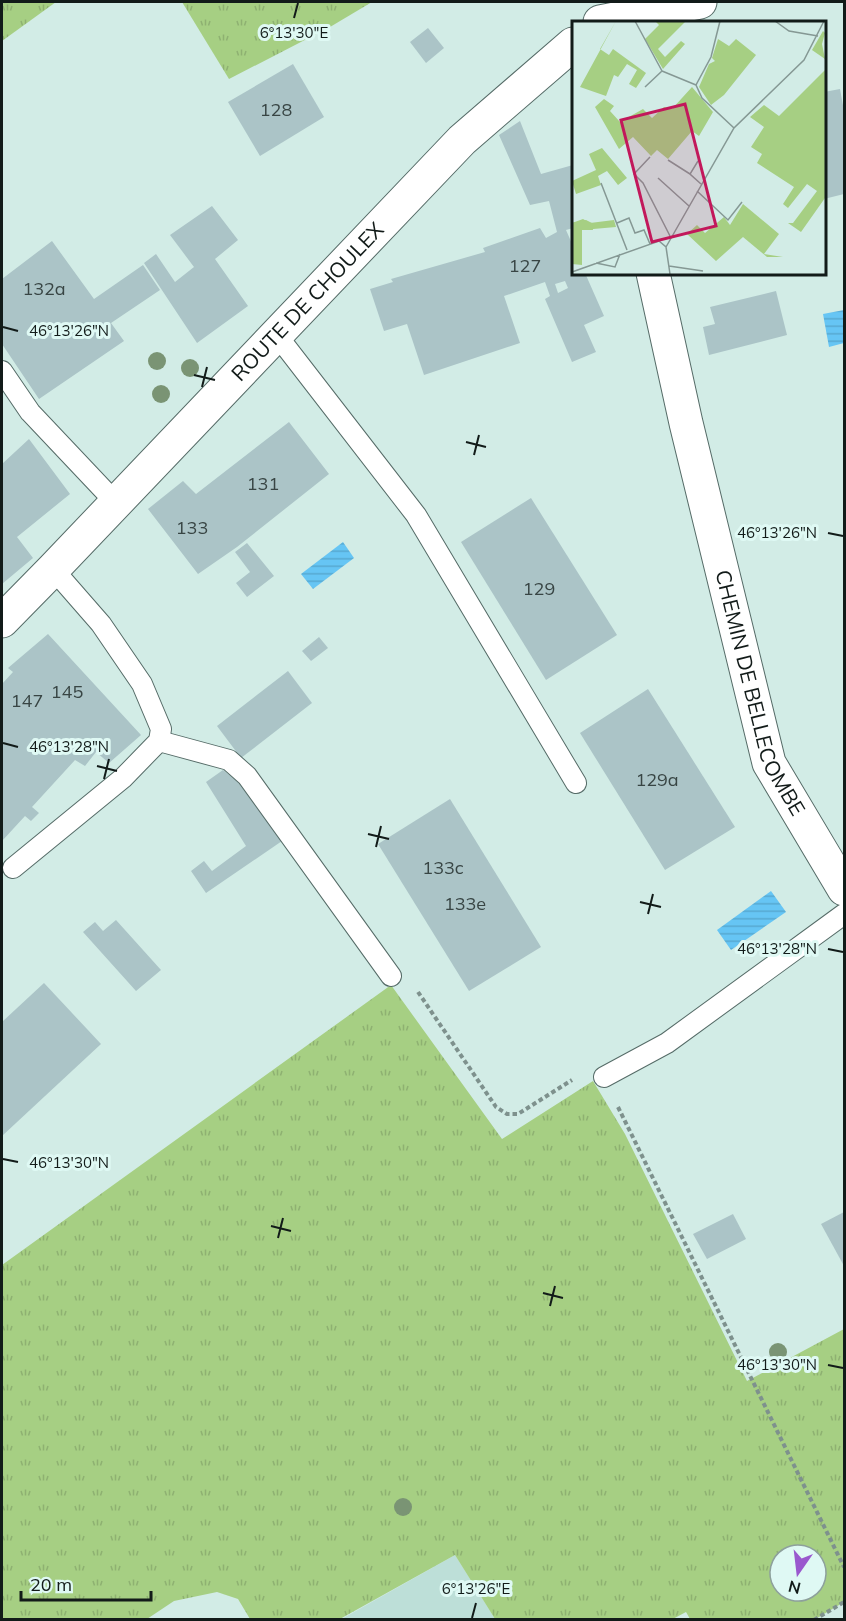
<svg xmlns="http://www.w3.org/2000/svg" width="846" height="1621" font-family="Mulish,sans-serif">
<defs>
<pattern id="grass-tufts" width="24" height="20" patternUnits="userSpaceOnUse" patternTransform="scale(1.5)"><rect width="24" height="20" fill="#a6cf83"/><path d="M3 7l-1-3M5 7V3M7 7l1-3M15 17l-1-3M17 17v-4M19 17l1-3" fill="none" stroke="#8eb171"/></pattern>
<pattern id="water-rules" width="6" height="5" patternUnits="userSpaceOnUse" patternTransform="scale(1.5)"><rect width="6" height="5" fill="#66c5f4"/><path d="M0 2.5h6" fill="none" stroke="#57a9d1"/></pattern>
</defs>
<rect width="100%" height="100%" fill="#d2ece6"/>
<polygon fill="#bddfd8" points="455,1555 495,1619 340,1620"/>
<g fill="url(#grass-tufts)" fill-rule="evenodd">
<polygon points="2,2 56,2 2,41"/>
<polygon points="182,2 372,2 330,27 229,79"/>
<path d="M391,985L502,1139L593,1081L625,1134L747,1381L844,1329V1602L814,1620L690,1619L686,1612L671,1620L495,1619L455,1555L340,1619H250L238,1599L217,1592L174,1601L147,1619H2V1265ZM780,1555H816V1591H780Z"/>
</g>
<g fill="url(#water-rules)">
<polygon points="844,310 844,343 829,347 823,314"/>
<polygon points="343,542 354,558 313,589 301,574"/>
<polygon points="771,891 786,912 731,950 717,930"/>
</g>
<g fill="#abc4c7" fill-rule="evenodd">
<polygon points="428,28 444,48 426,63 410,42"/>
<polygon points="293,64 324,117 260,156 228,102"/>
<polygon points="840,89 844,111 844,194 824,199 824,92"/>
<path d="M520,121L541,174L573,165V228L566,230L573,246V273H585L604,316L584,325L596,352L572,362L545,299L550,296L545,282L504,296L520,343L424,375L407,324L384,331L370,289L393,282L391,279L485,252L483,248L540,228L546,238L557,232L549,201L530,205L499,135ZM565,281L568,288L558,293L555,284Z"/>
<polygon points="212,206 238,240 215,259 248,306 197,343 144,263 156,254 175,282 194,267 170,235"/>
<polygon points="52,241 94,299 143,265 160,290 111,323 124,341 39,399 2,344 2,279"/>
<polygon points="776,291 787,335 709,355 703,327 715,324 710,307"/>
<polygon points="289,422 329,474 237,547 198,574 148,509 183,481 196,494"/>
<polygon points="29,439 70,494 17,537 33,558 2,584 2,464"/>
<polygon points="531,498 617,635 546,680 461,542"/>
<polygon points="247,543 274,576 247,597 236,583 250,572 235,552"/>
<polygon points="48,634 141,735 109,763 96,752 85,766 75,760 32,807 39,813 31,821 25,816 2,841 2,684 13,672 8,668"/>
<polygon points="319,637 328,648 311,661 302,651"/>
<polygon points="288,671 312,703 241,758 217,726"/>
<polygon points="648,689 735,827 665,870 580,733"/>
<polygon points="223,770 237,781 282,841 206,893 191,871 204,861 212,871 246,846 206,782"/>
<polygon points="450,799 541,947 469,991 378,844"/>
<polygon points="116,920 161,970 136,991 83,932 95,922 103,931"/>
<polygon points="44,983 101,1044 2,1136 2,1022"/>
<polygon points="844,1212 844,1266 821,1224"/>
<polygon points="733,1214 746,1239 707,1259 693,1234"/>
</g>
<g fill="none" stroke-linecap="round" stroke-linejoin="round">
<defs>
<g id="lane">
<polyline points="276,334 416,515 576,783"/>
<polyline points="2,371 30,412 116,503"/>
<polyline points="159,741 229,760 247,776 391,976"/>
<polyline points="13,868 123,778 159,741 161,729 142,684 101,624 53,569"/>
<polyline points="604,1077 667,1043 844,914"/>
</g>
<g id="street">
<polyline points="600,22 700,2"/>
<path id="s1" d="M653,273L686,423L769,763L844,889"/>
<path id="s2" d="M2,621L53,569L462,140L573,44"/>
</g>
</defs>
<use href="#lane" stroke="#556b67" stroke-width="22"/>
<use href="#street" stroke="#556b67" stroke-width="35"/>
<g stroke="#7e918d" stroke-width="4" stroke-dasharray="4.5 3" stroke-linecap="butt">
<polyline points="418,992 496,1107 507,1114 518,1114 572,1080"/>
<polyline points="618,1107 844,1567"/>
<polyline points="814,1620 844,1602"/>
</g>
<use href="#lane" stroke="#fff" stroke-width="20"/>
<use href="#street" stroke="#fff" stroke-width="33"/>
</g>
<g fill="#7a9474">
<circle cx="157" cy="361" r="9"/>
<circle cx="190" cy="368" r="9"/>
<circle cx="161" cy="394" r="9"/>
<circle cx="778" cy="1352" r="9"/>
<circle cx="403" cy="1507" r="9"/>
</g>
<path fill="none" stroke="#121b19" stroke-width="2" d="M294,18L298,3M3,327L18,331M194,375L215,380M202,387L207,367M466,442L486,447M474,455L479,435M828,533L843,536M3,743L18,747M97,766L117,771M104,779L109,759M368,834L389,839M376,847L381,826M640,902L661,907M648,914L653,894M828,949L843,952M3,1159L18,1162M271,1226L291,1231M278,1238L283,1218M543,1293L563,1298M550,1306L555,1286M828,1365L843,1368M472,1618L476,1603"/>
<g text-anchor="middle" stroke-width="6" stroke-linejoin="round" paint-order="stroke">
<g font-size="18" fill="#384544">
<text x="276" y="116">128</text>
<text x="525" y="272">127</text>
<text x="44" y="295">132a</text>
<text x="263" y="490">131</text>
<text x="192" y="534">133</text>
<text x="539" y="595">129</text>
<text x="67" y="698">145</text>
<text x="27" y="707">147</text>
<text x="657" y="786">129a</text>
<text x="443" y="874">133c</text>
<text x="465" y="910">133e</text>
</g>
<g font-size="21" fill="#121b19" stroke="#dff9f4">
<text dy="7" stroke="none"><textPath href="#s2" startOffset="442">ROUTE DE CHOULEX</textPath></text>
<text dy="7" stroke="none"><textPath href="#s1" startOffset="434">CHEMIN DE BELLECOMBE</textPath></text>
</g>
</g>
<g transform="translate(572 21)">
<rect width="254" height="254" fill="#d2ece6"/>
<path d="M44,0L28,28L37,34L41,28L74,52L64,67L57,63L65,49L55,43L46,56L42,54L34,75L8,66ZM83,0H114L86,28L93,36L109,20L113,23L91,48L73,18L87,4ZM251,10L253,12L250,23L253,38L240,29ZM146,18L157,25L164,18L184,34L152,74L139,84L127,66L137,43L143,40L140,37ZM253,49V177L229,211L216,202H221L245,170L235,163L216,187L211,183L222,166L185,142L190,133L179,126L192,106L178,96L192,84L207,95ZM120,66L141,91L127,115L120,110L96,138L85,129L79,135L61,116L47,128L23,86L32,78L42,85L38,90L48,101L71,88L80,97L92,86L100,88ZM30,127L55,157L46,164L35,150L26,155L29,164L4,173L0,160L24,149L17,133ZM171,183L207,213L192,233L211,236H195L171,216L144,240L115,213L125,204L133,212L152,196L158,204ZM11,198L18,202L42,199L44,206L10,209V244L0,243V202Z" fill="#a6cf83"/>
<path d="M14,199L20,202L21,209H10V220H5V215H0V202Z" fill="#a6cf83"/>
<path fill="none" stroke="#859894" stroke-width="1.5" d="M63,0L90,50M148,0L139,36L124,64L130,77L162,107M203,0L217,10L246,15M90,50L124,64M73,66L90,50M78,136L62,153L71,162L98,215M96,139L118,153M126,140L118,153L129,163M86,157L117,185M29,162L55,229M125,170L156,199L170,181M45,202L57,197L63,212L72,209L78,223M94,226L162,107L232,39L252,0M24,242L43,246L48,233M97,245L131,250M0,251L87,220L94,226L98,253"/>
<path fill="#c2185b" fill-opacity="0.15" stroke="#c2185b" stroke-width="3" d="M113,83L144,205L80,221L49,99Z"/>
<rect width="254" height="254" fill="none" stroke="#121b19" stroke-width="3"/>
</g>
<g font-size="15" text-anchor="middle" fill="#121b19" stroke="#dff9f4" stroke-width="6" stroke-linejoin="round" paint-order="stroke">
<text x="294" y="38">6°13'30"E</text>
<text x="69" y="336">46°13'26"N</text>
<text x="777" y="538">46°13'26"N</text>
<text x="69" y="752">46°13'28"N</text>
<text x="777" y="954">46°13'28"N</text>
<text x="69" y="1168">46°13'30"N</text>
<text x="777" y="1370">46°13'30"N</text>
<text x="476" y="1594">6°13'26"E</text>
</g>
<rect width="846" height="1621" fill="none" stroke="#121b19" stroke-width="6"/>
<g transform="translate(798 1573) rotate(194)"><circle r="28" fill="#dff9f4" stroke="#8da09c" stroke-width="1.5"/>
<path d="M0-4.5L10 22L0 15L-10 22Z" fill="#9a58ce"/>
<text y="-9" font-size="16" font-weight="bold" text-anchor="middle" fill="#121b19">N</text>
</g>
<path d="M21 1591v9h130v-9" fill="none" stroke="#121b19" stroke-width="3"/>
<text x="30" y="1591" font-size="18" fill="#121b19" stroke="#dff9f4" stroke-width="4.5" paint-order="stroke">20 m</text>
</svg>
